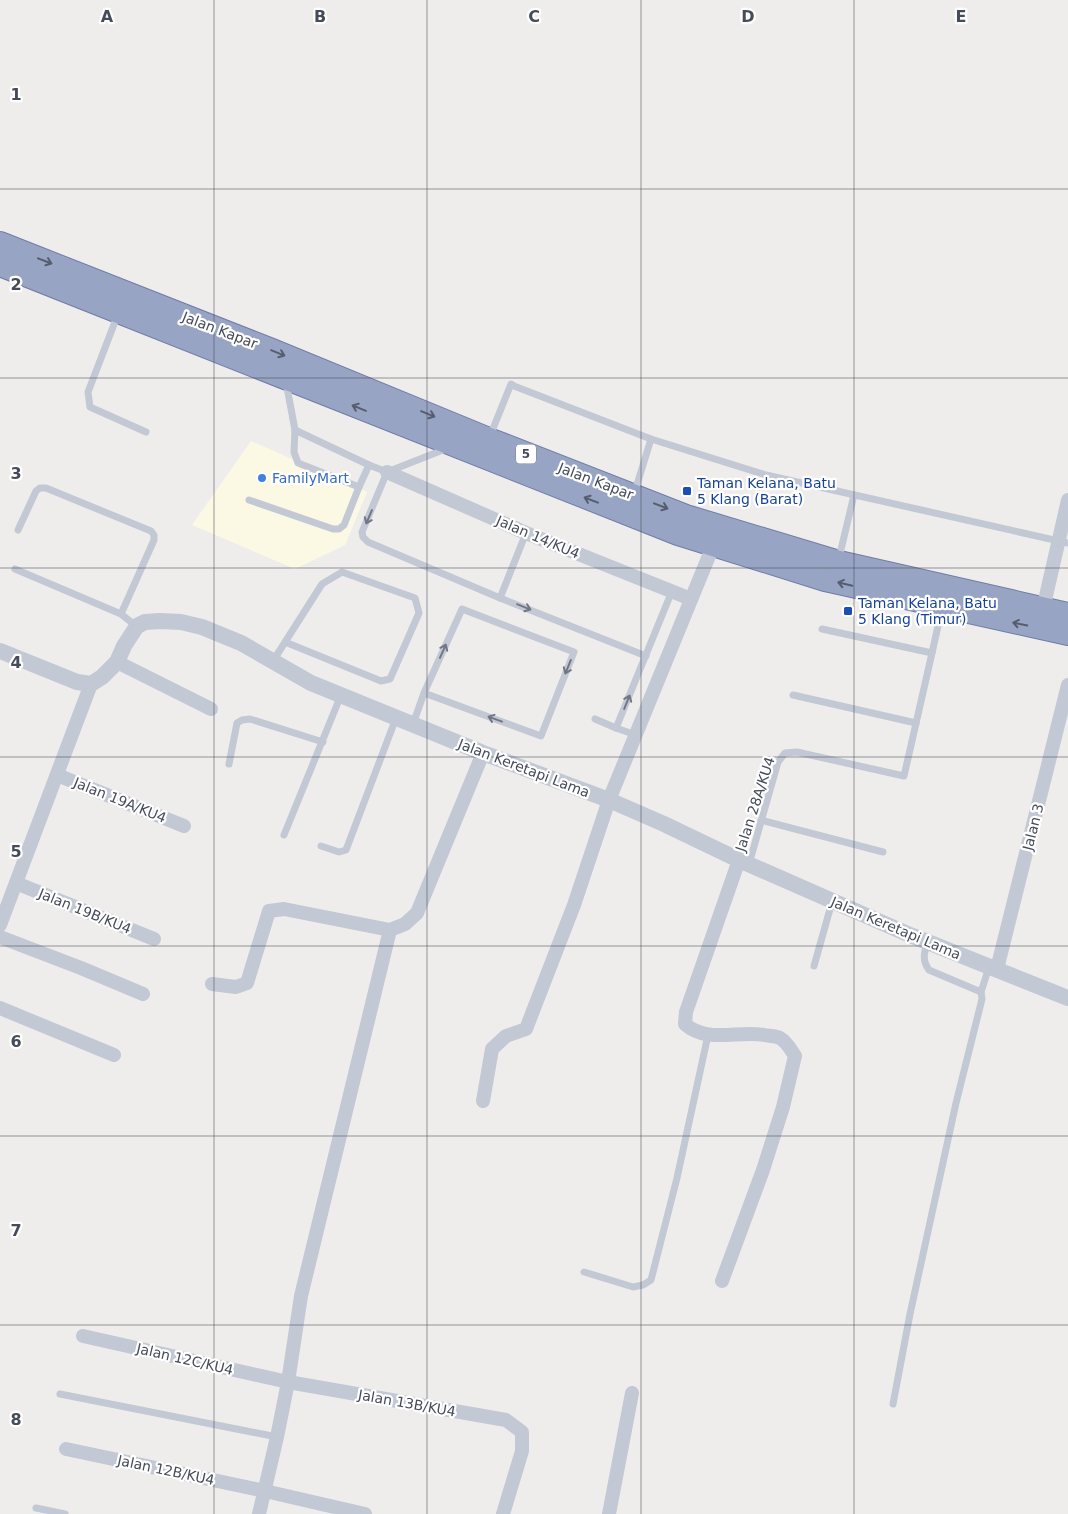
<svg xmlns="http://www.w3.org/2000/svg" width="1068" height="1514" font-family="'DejaVu Sans',sans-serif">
<rect width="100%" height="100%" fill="#efedec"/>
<polygon fill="#fbf9e4" points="251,441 367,492 345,545 295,569 192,525"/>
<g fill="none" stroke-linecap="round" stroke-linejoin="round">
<defs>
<g id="trunk">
<polyline points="0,243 272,350 489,439 686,516 839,562 1068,614"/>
<polyline points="0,265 678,534 825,580 1068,634"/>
</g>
</defs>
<use href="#trunk" stroke="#6f7da7" stroke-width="24"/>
<g stroke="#c2c8d4" stroke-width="7">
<polyline points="118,314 88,392 90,407 146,432"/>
<polyline points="286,382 295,430 294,452 298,463 359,487 369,465"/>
<polyline points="295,430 369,465 387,472 448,448"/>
<polyline points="490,436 511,384 514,386 651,439 766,475 1068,543"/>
<polyline points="387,472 362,532 363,537 368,542 500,598 646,656"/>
<polyline points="635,491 651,439"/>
<polyline points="249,500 333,529 339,529 344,525 359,487"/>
<polyline points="18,530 36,491 40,488 46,488 151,531 154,535 154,540 121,614"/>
<polyline points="839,558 854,495"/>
<polyline points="15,569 121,614 136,626"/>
<polyline points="500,598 526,533"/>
<polyline points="822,629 932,653 942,608"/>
<polyline points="273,661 322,584 342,572 415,598 419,613 390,679 381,681 285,642"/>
<polyline points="793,695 916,723"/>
<polyline points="595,719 616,728"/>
<polyline points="413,724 424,693 462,609 574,652 541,736 424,693"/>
<polyline points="636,735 616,728 672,591"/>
<polyline points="229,764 237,723 242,720 250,719 323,742"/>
<polyline points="761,820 883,852"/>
<polyline points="284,835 341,695"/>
<polyline points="321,846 339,852 346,850 396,718"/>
<polyline points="749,864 778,762 785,753 797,752 904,776 932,653"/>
<polyline points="814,966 832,902"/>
<polyline points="981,992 989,967"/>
<polyline points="584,1272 633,1287 643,1285 651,1280 677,1178 708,1035"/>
<polyline points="60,1394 277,1437"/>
<path d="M893,1404L910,1314L956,1103L982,999L981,992L929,970C922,960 924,954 927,943"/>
<polyline points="36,1508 65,1514"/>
</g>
<g stroke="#c2c8d4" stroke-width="14">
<polyline points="387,472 526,533 691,599"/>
<polyline points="1043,609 1068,500"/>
<polyline points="117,662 211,709"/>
<polyline points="57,775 184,826"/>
<polyline points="16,883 154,939"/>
<polyline points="0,925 91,684"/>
<polyline points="0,937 81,968 143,994"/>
<polyline points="997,969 1068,685"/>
<polyline points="212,984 236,987 247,983 269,911 284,909 390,930"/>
<polyline points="0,1008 114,1055"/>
<polyline points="483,1101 492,1049 506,1036 526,1029 574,905 609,800 713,546"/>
<path d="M722,1281L763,1170L783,1107L795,1056C791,1050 787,1042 780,1038C776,1036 769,1036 764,1035C738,1030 707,1044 685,1024L686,1012L739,860"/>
<polyline points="83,1336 288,1382 506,1420 522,1432 522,1451 503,1514"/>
<polyline points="66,1449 265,1491 365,1514"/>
<polyline points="259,1514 277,1437 288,1382 301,1296 390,930 405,924 417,913 483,753"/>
<polyline points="609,1514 632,1393"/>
</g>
<polyline stroke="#c2c8d4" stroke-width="16" points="0,651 77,682 91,684 102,677 117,662 124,646 137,626 145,622 160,621 181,622 202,627 241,643 311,683 483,753 609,800 664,824 739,860 910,935 1068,998"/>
<use href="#trunk" stroke="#98a4c3" stroke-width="22"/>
</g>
<defs><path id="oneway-shaft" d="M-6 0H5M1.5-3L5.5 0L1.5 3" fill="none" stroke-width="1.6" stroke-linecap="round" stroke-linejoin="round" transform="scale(1.25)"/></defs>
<g stroke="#565d6e">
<use href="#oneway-shaft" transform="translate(45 261) rotate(21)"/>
<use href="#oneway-shaft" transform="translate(278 353) rotate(22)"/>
<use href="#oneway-shaft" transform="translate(359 408) rotate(-158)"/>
<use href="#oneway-shaft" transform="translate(428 414) rotate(22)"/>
<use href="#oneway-shaft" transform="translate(591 500) rotate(-159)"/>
<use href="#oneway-shaft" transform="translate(661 506) rotate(21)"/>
<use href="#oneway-shaft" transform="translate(845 584) rotate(-167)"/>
<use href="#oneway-shaft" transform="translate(1020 624) rotate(-168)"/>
</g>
<g stroke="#717784">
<use href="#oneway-shaft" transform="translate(369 517) rotate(113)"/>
<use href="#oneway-shaft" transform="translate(524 607) rotate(22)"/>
<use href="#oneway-shaft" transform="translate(443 651) rotate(-66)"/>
<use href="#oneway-shaft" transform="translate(568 667) rotate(112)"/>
<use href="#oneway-shaft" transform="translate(627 702) rotate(-68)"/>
<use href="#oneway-shaft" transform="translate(495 719) rotate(-160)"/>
</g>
<path fill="none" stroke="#454b59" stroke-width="1" stroke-opacity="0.55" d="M214,0V1514M427,0V1514M641,0V1514M854,0V1514M0,189H1068M0,378H1068M0,568H1068M0,757H1068M0,946H1068M0,1136H1068M0,1325H1068"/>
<circle fill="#3f7fe0" stroke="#fff" stroke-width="2" cx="262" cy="478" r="5"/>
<g fill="#1a4fb4" stroke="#fff" stroke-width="2">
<rect x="682" y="486" width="10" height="10" rx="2.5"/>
<rect x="843" y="606" width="10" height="10" rx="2.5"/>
</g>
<g text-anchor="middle" stroke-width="4.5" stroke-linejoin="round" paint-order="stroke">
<rect fill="#fff" stroke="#7d818b" stroke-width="1" x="516" y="444.5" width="20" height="19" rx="4"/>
<g font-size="12" font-weight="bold" fill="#454b59">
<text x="526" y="458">5</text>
</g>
<g font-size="14" fill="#454b59" stroke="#fff">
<text transform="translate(220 330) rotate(21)" y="5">Jalan Kapar</text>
<text transform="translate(596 481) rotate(21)" y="5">Jalan Kapar</text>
<text transform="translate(538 537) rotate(23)" y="5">Jalan 14/KU4</text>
<text transform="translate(524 768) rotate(21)" y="5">Jalan Keretapi Lama</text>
<text transform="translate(120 800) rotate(22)" y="5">Jalan 19A/KU4</text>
<text transform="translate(755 804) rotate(-72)" y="5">Jalan 28A/KU4</text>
<text transform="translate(1033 827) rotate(-76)" y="5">Jalan 3</text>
<text transform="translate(85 911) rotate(22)" y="5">Jalan 19B/KU4</text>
<text transform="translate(896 928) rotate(23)" y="5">Jalan Keretapi Lama</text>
<text transform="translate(185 1359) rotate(13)" y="5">Jalan 12C/KU4</text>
<text transform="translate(407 1403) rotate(10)" y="5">Jalan 13B/KU4</text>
<text transform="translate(166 1470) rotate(12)" y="5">Jalan 12B/KU4</text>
</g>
<g font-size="14" fill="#366cbe" stroke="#fff" text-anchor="start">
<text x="272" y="483">FamilyMart</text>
</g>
<g font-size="14" fill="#164399" stroke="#fff" text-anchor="start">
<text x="697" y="488">Taman Kelana, Batu<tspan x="697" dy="16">5 Klang (Barat)</tspan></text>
<text x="858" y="608">Taman Kelana, Batu<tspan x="858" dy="16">5 Klang (Timur)</tspan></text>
</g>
</g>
<g font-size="16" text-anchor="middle" font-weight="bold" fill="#454b59" stroke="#fff" stroke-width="4.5" stroke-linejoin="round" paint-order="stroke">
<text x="107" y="22">A</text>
<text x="320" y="22">B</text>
<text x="534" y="22">C</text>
<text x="748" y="22">D</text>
<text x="961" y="22">E</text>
<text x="16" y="100">1</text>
<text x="16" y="290">2</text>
<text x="16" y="479">3</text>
<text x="16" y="668">4</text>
<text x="16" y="857">5</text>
<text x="16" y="1047">6</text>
<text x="16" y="1236">7</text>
<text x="16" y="1425">8</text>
</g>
</svg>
